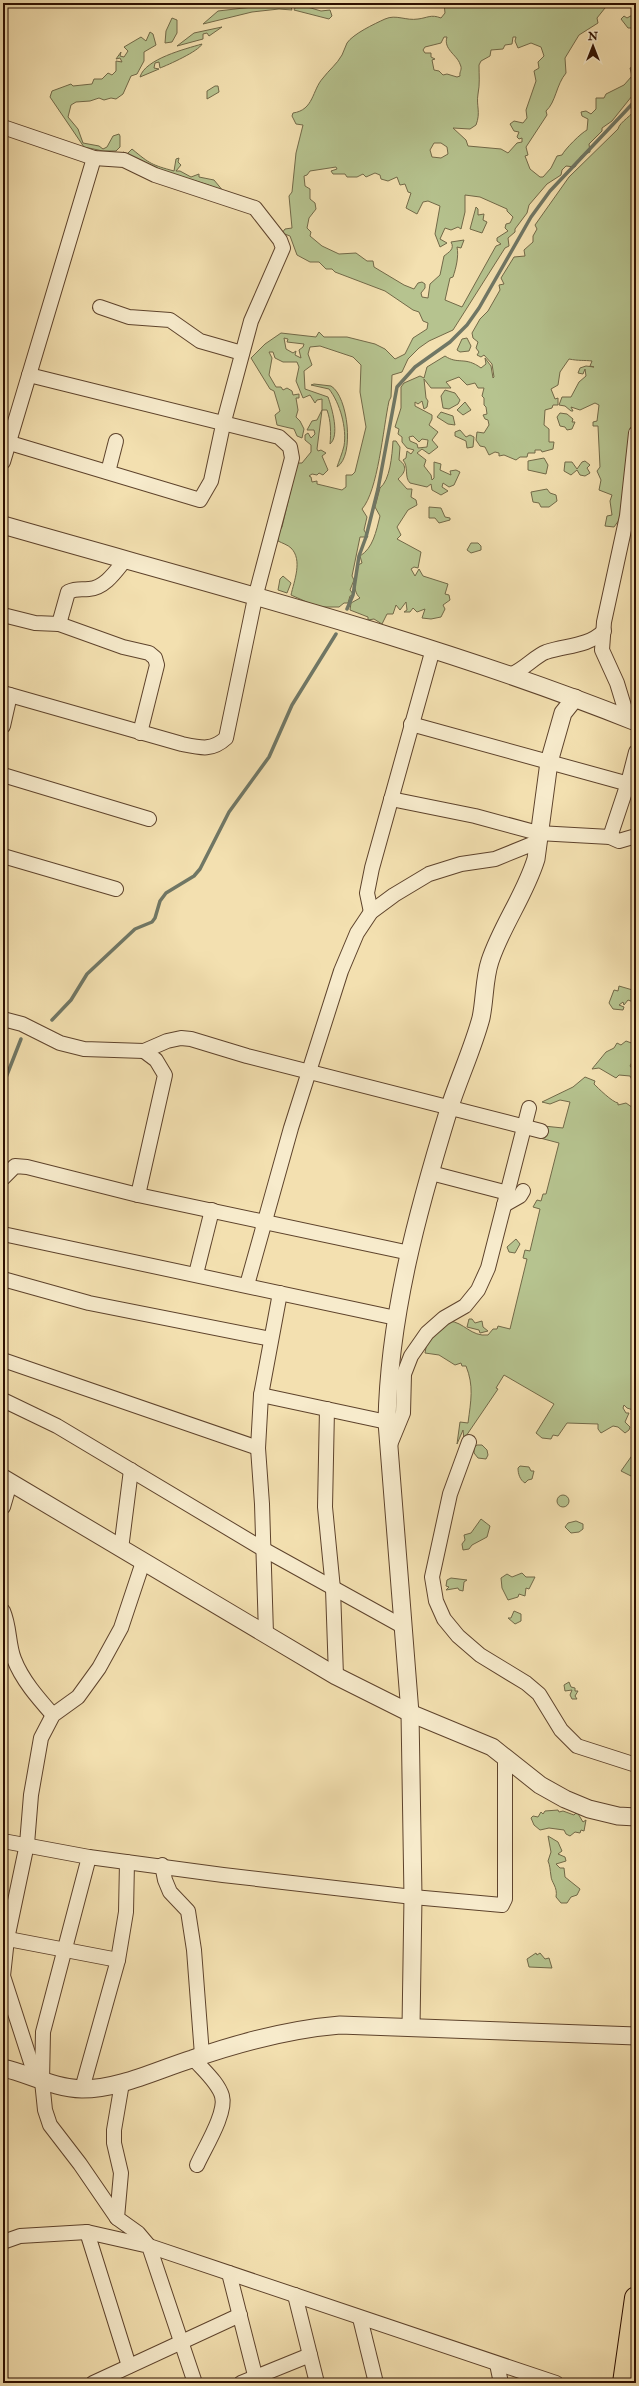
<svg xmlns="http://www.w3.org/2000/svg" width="639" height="2386" font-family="'IM FELL Double Pica',serif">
<rect width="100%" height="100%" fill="#f3e0b0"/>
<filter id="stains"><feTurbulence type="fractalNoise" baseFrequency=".005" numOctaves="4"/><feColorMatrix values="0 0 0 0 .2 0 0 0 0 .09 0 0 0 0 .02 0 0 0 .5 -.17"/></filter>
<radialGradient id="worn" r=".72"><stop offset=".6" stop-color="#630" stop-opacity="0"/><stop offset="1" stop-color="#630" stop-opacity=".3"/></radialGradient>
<g fill="#b6c38f" stroke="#726948" fill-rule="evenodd">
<polygon points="287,3 286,7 291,7 292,10 279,9 252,12 203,24 218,11"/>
<polygon points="294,3 321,11 330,10 332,16 329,19 294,10 296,6"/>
<path d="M444,3H609L597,18L598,23L579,35L565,58L566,73C556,85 556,102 546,111L547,115L526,147L528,155L525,156L530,169L540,177H543L551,168L557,156L562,155C565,149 581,133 587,130L588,119L582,116L581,112L586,111L591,114L596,109V98H604L606,94L624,85L632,76L630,68L635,66L636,63V91L612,121L602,128V131L589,144L590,152L581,156L575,167L566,166L562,170L561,175L547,184L529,205L527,213L515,229V232L508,238L509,246L505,248L453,330L429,341L419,348L408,359L402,372L392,375L391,397L389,401C383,429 378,491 362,509L367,517L364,530L368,537H360L352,576L354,580L350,590L354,595L350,596L348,603H344L339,607H318L291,595C294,581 303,560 291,548C288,545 282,543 278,541V533L282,527L297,463H302L311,452V445L305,440V435L308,433L311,438L315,434L314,430H307L312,421L317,420L322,410V399L317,400L315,403L310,395L303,398L296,381L299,367L297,362H283L275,358L273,352H269L272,358L269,375L276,387H281L283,390L287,388L292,391L293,395L299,394V398H296L298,410L296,417L300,421L304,429L302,438L297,436L294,429L277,425L275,415L280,411L274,391L270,389L251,358L265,344L281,333L316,337L319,332L324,337H347L375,344L385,349L395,359L405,354L413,338L427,329L428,323L423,321L419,312L413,310L385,291L335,272L332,269H326L319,262H310L297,255L290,236L282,233L285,229L292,228L289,196L292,192L296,153L303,125L296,124L292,116L293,113C314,110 312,90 323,78C329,70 337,64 342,55C344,51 345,47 347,43C353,34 374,24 385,19C396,14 406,21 418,19C427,18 431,14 441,18L445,13ZM444,37H447C443,49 457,55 460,64C463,70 459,71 460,76L457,77L447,74L443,75L439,71L434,70L432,60L435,59L431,57V53H425L423,50L425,47L441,43ZM513,37H516L515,41L518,48L531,43L541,47L544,56L538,62L539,68L534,71L536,81L526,110L527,118L523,123L514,121L510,124L514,131L519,132L517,137L519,139L522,138V142L517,143L508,153L501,149L468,146L466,140L453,128L470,129L476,125C481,112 476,106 478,94C480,84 479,76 479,65L481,61L490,56L491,50L503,49L505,45L512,44ZM434,143H441L447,147L448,154L441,158L432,157L430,150ZM336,167L337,169L331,171L333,174H345L347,177H357L363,174L366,177L375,173L380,175L381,179L388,181L397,177L400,185L405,184L408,192L411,193L406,208L417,214L423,202L428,201L440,206L435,234L440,247L447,243L440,239L445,228L451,230L458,227L461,229L465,212V195L480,197L507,209V211L513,217L510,223L506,224L505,228L508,231L497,238V241L501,244L496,246L462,307L445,300L450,278L453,277C456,268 459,256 457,247L461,248L464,240L451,242C455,249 449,252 444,256L440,275L430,284L428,298L422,297L421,293L425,288V284L422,282L418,283L414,289L404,285L374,267L373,261H367L356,253L339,254L322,246L310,236L311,232L307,228L309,218L316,209L315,203L310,199V189L305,186L304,176L307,175L310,171ZM284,338L288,339L287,342L304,344L303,347L299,350L301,358L295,355L296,351L293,353L286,349ZM320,346L353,357L361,365L360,392L366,427L355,472L352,475H346V487L342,490L317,484V481L312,482L311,477L309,476L312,474L317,475L319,473L323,475L328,470L322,456L326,453L321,450L318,451L317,449L322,410H327C331,421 331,433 330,444C340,436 332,408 328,397L305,389L304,371L312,365L308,354L310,347Z"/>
<polygon points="636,13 636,38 632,32 633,28 628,28 621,19 624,16 627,18"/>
<polygon points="172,18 177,20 177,33 172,42 165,43 166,31"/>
<polygon points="222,27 209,36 207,33 203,34 203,39 177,46 194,33"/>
<polygon points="150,32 153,34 156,45 144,52 144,61 137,74 131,76 123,94 116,99 111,98 104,100 99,98 90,101 76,102 71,105 68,117 78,129 83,143 99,146 103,149 107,147 113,136 119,134 120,136 120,147 116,151 103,151 84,147 50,97 52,91 71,84 73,86 92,84 94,79 102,79 108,73 112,75 116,71 116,61 122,62 120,58 116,59 121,52 120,56 124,57 128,51 124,47 141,37 146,41"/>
<path d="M202,44C199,51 168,65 160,68L159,62L155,63L154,68L159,69L140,77C145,59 185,49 202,44Z"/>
<polygon points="215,86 218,86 219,92 207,99 207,91"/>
<path d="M636,107V411L628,454L625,512L614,527L605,526L607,516L612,515L610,501L612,495L599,490L601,480L597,471L600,467L598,426H593V422L597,421L599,405L595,403L580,410L571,407L573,411H571L565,406L559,405L562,397H571L579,382L586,376L585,369L583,374L578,373L580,368L586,366L594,367L590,366L592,361C584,360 579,361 569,359L560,372L558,385L551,389L555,399L558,398V405H553L552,408L545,410L544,425L549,429V442H554L553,449L542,452L541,450H535V453H528L527,457H520L516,460L504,455L499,456V453L495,452L489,455L485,447L480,446L476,440L477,432L484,433L489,425L488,420L485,419L483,415L487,414L486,407L484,405V398L482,396L484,388H478L475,383L467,385L459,377L446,382L451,388H431L424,379L426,398L428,401L427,407L424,409L422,401L418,404L415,402V406L432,415V419L429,425L438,432L432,440L438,447L429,454L422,449L417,453L426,460L424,466L431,475L432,480L434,478V462L441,464L440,470L451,475L450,471L456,470L460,472L454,485L449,487L443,483L442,487L448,491L441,495L432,490L431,484L427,487L410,483C404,477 409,467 403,460L406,458L407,451L411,454L414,450L407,448L402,442V437L398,434L399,429L395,427L401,408V387L404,383L420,376L424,378L427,367L445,356C458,365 465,356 481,368L486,364L485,358L491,366L493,378L494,377L492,364L484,355L481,357L477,355L479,352L476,348L478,342L473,338L472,333L480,319L488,311L500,290L499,285L504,284L501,278L514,257L525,256L524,250L533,242V236L537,229L535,225L569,177L618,129C620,121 633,116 636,107ZM413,436L419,442L422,439L428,440L427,447L418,448L417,444L410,441L409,437Z"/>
<path d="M132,149C150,164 152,165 174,171L176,159L179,158L178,162L181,165L176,171H180L191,177L199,174V177L214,180L224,192C195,176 147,174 123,152L127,154Z"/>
<polygon points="476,207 478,209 478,215 484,214 483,220 487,222 482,233 470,229"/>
<polygon points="467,338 471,346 469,351 460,352 457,350 462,339"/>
<path d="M314,384L331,386C348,396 355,456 337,467C339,461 342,454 344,446C347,428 340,403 329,389L311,385Z"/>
<polygon points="445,390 455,393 460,400 458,404 449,409 443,408 441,396"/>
<polygon points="465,402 471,410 463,415 457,410"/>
<polygon points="441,412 453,416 455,425 448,424 437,417"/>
<polygon points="560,413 567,414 573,419 572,422 575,422 572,429 567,430 565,427 560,426 557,417"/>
<polygon points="460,430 466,437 470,435 474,437 473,447 467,448 466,441 455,436 455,432"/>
<path d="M393,441H396L400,447L399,460C408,466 405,473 398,479L407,489H412L411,497L416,500L417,505L408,510L397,527L401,535L397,539L421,552L418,568L414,567L411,569L415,576L419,569L423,576L448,584L445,594L449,595L450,600L443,605L445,609L441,617L431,619L422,618L425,609L417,612L413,608L410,612H404L407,610L406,602L400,610L396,605L393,614H387L382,624L374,619L368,620V617L350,610L351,603L360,598C351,590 356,575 358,565L362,563L360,556C373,548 376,532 380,516L375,507L380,488C390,480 392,456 393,441Z"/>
<polygon points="544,458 548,465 546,474 528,470 528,461"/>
<polygon points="585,461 590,465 587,468 590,473 585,476 580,475 577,470 571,475 564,471 565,462 572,462 577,469 582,462"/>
<polygon points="547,489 550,493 556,495 557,501 549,507 541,507 539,503 533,502 531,492"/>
<polygon points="429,507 441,508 445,517 450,518 450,520 439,523 435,518 429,518"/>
<polygon points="471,543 478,543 481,546 481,550 471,553 467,550"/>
<polygon points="283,576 291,583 287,593 278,590 280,579"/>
<polygon points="619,986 636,991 636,1003 628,1000 624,1005 623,1002 619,1005 624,1007 623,1010 613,1009 609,1003 614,990 618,991"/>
<path d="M626,1041L634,1044C635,1058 636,1054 630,1066L636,1073V1087L630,1076L619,1075L616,1078L599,1068L592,1069L606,1052L614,1048L617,1043L621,1045Z"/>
<path d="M585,1077L595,1081L594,1084C598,1088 612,1102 618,1103V1105L626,1103L636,1110V1369L633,1373V1379L636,1378V1411L627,1408L624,1405L623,1408L626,1413H629L625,1422L630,1427L629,1430L625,1433L618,1427L613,1426L601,1433L598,1429V1424L567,1423L558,1436L553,1435L551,1439L542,1438L536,1433L554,1404L504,1375L496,1388L498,1389L464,1439L463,1430L457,1444L460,1422L468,1423C471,1400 474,1386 466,1366H462L461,1363L455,1365L439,1355L425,1353L427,1342L449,1321C464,1322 471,1337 488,1335L493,1329H497L498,1326L510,1329L527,1259L523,1258L525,1250L530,1251L540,1209L533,1207L537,1200L541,1201L543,1194H546L559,1143L540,1138L541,1134L534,1125L563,1128L570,1102L560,1100L550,1104L542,1102L573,1087Z"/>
<polygon points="516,1239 520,1244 515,1253 509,1252 507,1247"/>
<polygon points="469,1319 472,1319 475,1323 482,1321 483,1327 488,1331 480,1333 479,1330 467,1327"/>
<polygon points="477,1445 482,1445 487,1450 488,1455 486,1459 478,1458 474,1453 474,1447"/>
<polygon points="636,1450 636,1475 631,1476 621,1471"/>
<path d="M520,1466L529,1467L531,1471H534L532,1479L528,1480L525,1483C520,1480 518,1474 518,1468Z"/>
<circle cx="563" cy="1501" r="6"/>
<polygon points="481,1519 490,1526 487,1537 472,1545 469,1549 463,1550 462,1544 465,1540 464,1535 471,1533"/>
<polygon points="576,1521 583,1524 583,1529 579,1532 571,1533 565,1527 568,1523"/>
<polygon points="522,1573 526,1577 535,1577 529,1589 526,1588 525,1596 519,1594 518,1597 508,1600 502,1588 501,1578 507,1574 512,1577"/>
<polygon points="451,1578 467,1580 464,1582 463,1591 459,1590 458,1588 446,1590 449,1587 446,1586 447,1580"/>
<polygon points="514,1611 521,1614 521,1621 515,1624 508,1618 511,1618"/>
<polygon points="569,1682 571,1687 575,1688 575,1691 578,1691 575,1696 577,1699 572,1699 570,1695 572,1690 565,1691 564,1685"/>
<polygon points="558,1810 559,1812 563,1811 574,1815 577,1812 583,1822 586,1820 584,1831 581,1830 580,1833 575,1832 570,1836 566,1834 564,1830 549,1828 540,1830 534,1825 531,1818 533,1816 538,1817 541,1812 543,1814 545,1811"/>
<path d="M548,1836L558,1842L562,1851L558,1854L565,1857L566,1861L556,1864L560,1868H564L565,1877L580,1889L577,1895L571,1897L567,1903H561L556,1897C558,1887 551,1882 551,1876C550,1870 550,1865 548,1861L551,1852Z"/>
<polygon points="536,1953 537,1955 540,1953 545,1959 549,1958 552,1968 529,1967 527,1959"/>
</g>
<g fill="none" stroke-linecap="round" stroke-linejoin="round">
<g stroke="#707765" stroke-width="3.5">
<polyline points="347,609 353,595 359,556 366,537 378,489 397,387 415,367 450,342 467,325 479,308 531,217 550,191 636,100"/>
<polyline points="52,1020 71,1000 87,974 135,929 152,922 155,918 160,901 166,893 194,876 200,869 229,812 269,757 292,705 336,634"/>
<polyline points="3,1085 21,1039"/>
</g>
<defs>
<g id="minor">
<polyline points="3,127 94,158 124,160 155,175 255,208 280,240 283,248 251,321 223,425 211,481 200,500 10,443"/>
<polyline points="100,307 129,317 170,320 200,341 242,353"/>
<polyline points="3,462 94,158"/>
<polyline points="108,472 116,441"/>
<polyline points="3,615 35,623 59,624 123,647 149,653 155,658 157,665 140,733"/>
<path d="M59,624L68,592C77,588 81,590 89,589C105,588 116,571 125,560"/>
<path d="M510,675C525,669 535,656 546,652C567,645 587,647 604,631"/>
<path d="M3,693L182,744C201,748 212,751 226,738L255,598L292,458L290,447L279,437L29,375"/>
<polyline points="628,719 617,683 602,650 604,622 627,516 636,433"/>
<polyline points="411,724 636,786"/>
<polyline points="3,726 10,695"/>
<polyline points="3,775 149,819"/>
<polyline points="391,799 475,816 538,833 610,837 619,841 636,836"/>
<polyline points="610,837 628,783 636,752"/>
<polyline points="3,856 116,889"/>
<polyline points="371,912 367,893 372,868 433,649"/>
<polyline points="3,1019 22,1024 60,1043 84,1049 144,1051 167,1041 181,1038 191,1039 247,1056 541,1131"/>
<polyline points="431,1173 508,1193"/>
<polyline points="3,1178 15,1166 27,1167 138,1195 410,1253"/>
<polyline points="138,1195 165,1075 156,1060 144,1051"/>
<polyline points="504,1205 520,1196 523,1191"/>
<polyline points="3,1234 396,1318"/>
<polyline points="196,1274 212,1210"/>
<polyline points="3,1279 89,1303 271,1339"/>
<polyline points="247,1285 291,1128 341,971 357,933 371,912 394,895 429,874 461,864 495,859 537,842"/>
<polyline points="3,1360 258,1448"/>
<polyline points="261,1395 387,1422"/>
<polyline points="3,1400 57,1426 263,1549 402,1626"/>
<polyline points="327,1409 325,1507 333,1589 336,1676"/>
<polyline points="469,1442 450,1494 432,1577 436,1601 444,1619 458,1636 480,1655 526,1683 539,1694 561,1730 577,1746 636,1765"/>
<polyline points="389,1447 403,1413 404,1374 411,1356 427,1333 444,1318 465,1306 478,1290 488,1268 529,1108"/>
<polyline points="3,1507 10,1483"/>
<polyline points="121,1549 131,1470"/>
<path d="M3,1611C10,1627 8,1644 14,1659C22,1680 38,1698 53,1715"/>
<polyline points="266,1634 262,1504 258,1448 261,1395 280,1293"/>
<polyline points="3,1841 89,1857 223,1875 413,1897 502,1905 505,1899 505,1757"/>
<polyline points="89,1857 43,2032 42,2081 45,2110 50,2125 80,2164 117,2218"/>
<polyline points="162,1865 165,1880 170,1892 188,1911 194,1950 202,2055"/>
<polyline points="3,1938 118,1960"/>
<path d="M193,2058C202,2069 218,2082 222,2096C227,2113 204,2149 197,2165"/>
<polyline points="36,2078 3,1976 7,1939 27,1844 31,1795 41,1738 53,1715 78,1697 99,1668 121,1628 143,1562"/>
<polyline points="122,2083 114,2130 114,2143 121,2173 117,2218 138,2233 149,2246 556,2383"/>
<polyline points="82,2089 118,1960 126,1912 127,1862"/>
<polyline points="87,2232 129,2366"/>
<polyline points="3,2242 20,2236 87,2232 149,2246 195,2383"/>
<polyline points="229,2273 257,2383"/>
<polyline points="295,2295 317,2383"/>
<polyline points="360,2318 376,2383"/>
<polyline points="497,2364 501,2383"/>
<polyline points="93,2383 240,2315"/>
<polyline points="241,2383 310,2355"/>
</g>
<g id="tertiary">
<path d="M3,525C215,586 431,640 636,722"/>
<polyline points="3,1478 336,1676 410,1713 492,1747 540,1785 565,1799 589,1809 618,1816 636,1817"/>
<path d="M411,2027L413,1897L410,1713L387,1422C389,1315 418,1210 449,1109C459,1078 473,1048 481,1018C485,999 484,979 490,961C502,925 525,895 536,859L549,762L563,713L575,698"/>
<path d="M3,2068C30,2074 53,2088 82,2089C119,2089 157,2070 192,2059C238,2043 292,2029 340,2025L636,2036"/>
</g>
<polyline id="trunk" points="624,2383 636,2298"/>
</defs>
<use href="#minor" stroke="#5e432c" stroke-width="16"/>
<use href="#tertiary" stroke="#5e432c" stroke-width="19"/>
<use href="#trunk" stroke="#2d0f00" stroke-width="24"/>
<use href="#minor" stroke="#f7ebcc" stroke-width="14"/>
<use href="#tertiary" stroke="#f7ebcc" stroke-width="17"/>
<use href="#trunk" stroke="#f3e0b0" stroke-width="22"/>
</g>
<rect width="639" height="2386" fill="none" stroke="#f3e0b0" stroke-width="16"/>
<rect x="4" y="4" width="631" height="2378" fill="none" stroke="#2d0f00" stroke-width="2"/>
<rect x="8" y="8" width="623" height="2370" fill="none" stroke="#2d0f00"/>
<g transform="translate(593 46)" stroke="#f7ebcc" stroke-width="3" paint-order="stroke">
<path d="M0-3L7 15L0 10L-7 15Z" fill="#2d0f00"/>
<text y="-6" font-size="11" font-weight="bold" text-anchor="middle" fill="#2d0f00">N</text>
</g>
<rect width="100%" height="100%" filter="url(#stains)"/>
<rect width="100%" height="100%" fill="url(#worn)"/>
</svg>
